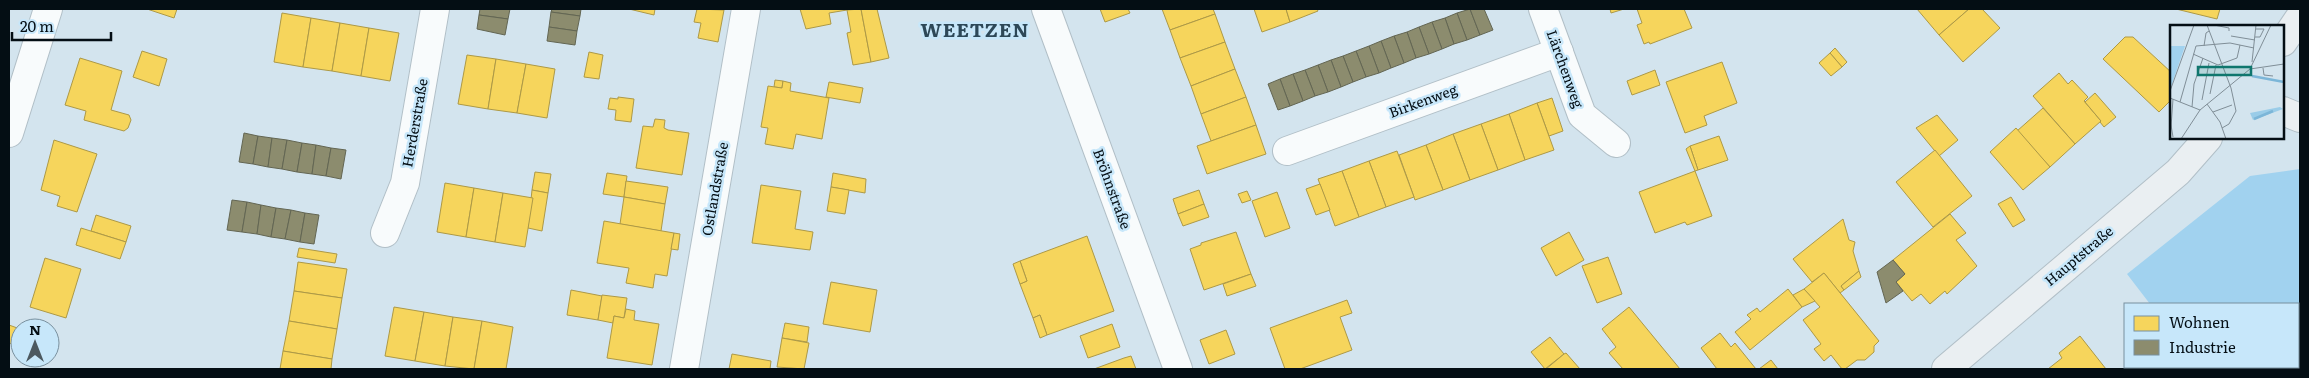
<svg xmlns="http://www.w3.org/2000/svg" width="2309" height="378" font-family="Literata,serif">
<rect width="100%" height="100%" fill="#d3e4ee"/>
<polygon fill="#a1d2ef" points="2300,169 2300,366 2298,365 2298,304 2150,304 2127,274 2250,176"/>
<g fill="#f6d55c" stroke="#ad9946">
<polygon points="147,9 177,9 174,18"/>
<polygon points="629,9 655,9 654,15"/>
<polygon points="697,9 724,10 718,42 698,38 701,23 694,22"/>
<polygon points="800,9 853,9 829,13 831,24 806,29"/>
<polygon points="861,9 871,62 853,65 847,33 851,32 847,10"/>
<polygon points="861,9 877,9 889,58 871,62"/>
<polygon points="1100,9 1128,9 1130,13 1105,22"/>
<polygon points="1162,9 1213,9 1215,14 1170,30"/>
<polygon points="1254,9 1286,9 1290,22 1262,32"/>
<polygon points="1286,9 1317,9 1318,11 1290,22"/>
<polygon points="1610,9 1624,9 1611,13"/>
<polygon points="1637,9 1684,9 1692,28 1650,44 1649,42 1644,44 1637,25 1642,23"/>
<polygon points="1917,9 1969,9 1939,35"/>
<polygon points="1969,9 1982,9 2000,28 1963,62 1939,35"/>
<polygon points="2176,9 2220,9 2217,19"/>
<polygon points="282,13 311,18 303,67 274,62"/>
<polygon points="1215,14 1225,42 1180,58 1170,30"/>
<polygon points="311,18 340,23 332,71 303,67"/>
<polygon points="340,23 369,28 361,76 332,71"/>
<polygon points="369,28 399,33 390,81 361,76"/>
<polygon points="2125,37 2133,37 2172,73 2172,99 2159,112 2103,59"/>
<polygon points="1225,42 1235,69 1191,86 1180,58"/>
<polygon points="1835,48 1847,62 1842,67 1830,53"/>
<polygon points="142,51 167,59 159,86 133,77"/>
<polygon points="589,52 603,55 599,79 584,77"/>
<polygon points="1830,53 1842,67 1831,76 1819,63"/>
<polygon points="467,55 496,59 488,109 458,104"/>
<polygon points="80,58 122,71 111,110 129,115 131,120 128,128 124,131 84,120 86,111 65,105"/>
<polygon points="496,59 526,64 517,113 488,109"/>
<polygon points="1722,62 1737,103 1704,116 1707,125 1685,133 1666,82"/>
<polygon points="526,64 555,69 547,118 517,113"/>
<polygon points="1235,69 1246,97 1201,114 1191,86"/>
<polygon points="1655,70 1660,85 1632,95 1627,81"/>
<polygon points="2059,73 2068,84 2072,80 2088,97 2084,101 2101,121 2075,144 2033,96"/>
<polygon points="775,80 783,81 782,88 774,87"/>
<polygon points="783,81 791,83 790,91 829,98 822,139 796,134 793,149 765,144 768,128 761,127 768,86 782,88"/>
<polygon points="829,82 863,88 860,103 826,97"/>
<polygon points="2095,93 2116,117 2104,127 2100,122 2101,121 2085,102"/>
<polygon points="618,97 634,99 631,122 615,120 616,110 608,109 610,98 618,99"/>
<polygon points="1246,97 1256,125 1211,141 1201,114"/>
<polygon points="1552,98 1563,131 1549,136 1537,103"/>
<polygon points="1537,103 1554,150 1525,160 1509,114"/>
<polygon points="2043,108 2075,144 2050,167 2017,131"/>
<polygon points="1509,114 1525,160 1498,170 1481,124"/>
<polygon points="1937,115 1958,140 1939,156 1916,128"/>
<polygon points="655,119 665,120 664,128 668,130 689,133 682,175 636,168 643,126 653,127"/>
<polygon points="1481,124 1498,170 1470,180 1453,134"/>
<polygon points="1256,125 1266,154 1207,174 1197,146"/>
<polygon points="2016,128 2050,167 2023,190 1990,152"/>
<polygon points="1453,134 1470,180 1443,190 1426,145"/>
<polygon points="1719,136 1728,160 1698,170 1690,146"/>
<polygon points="54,140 97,154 77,212 57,206 60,196 41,190"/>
<polygon points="1426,145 1443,190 1415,200 1399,155"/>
<polygon points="1690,146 1698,170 1695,171 1686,149"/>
<polygon points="1935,150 1972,196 1933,227 1896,182"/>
<polygon points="1397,151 1414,197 1386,207 1369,161"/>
<polygon points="1369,161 1386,207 1359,217 1342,171"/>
<polygon points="1342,171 1359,217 1335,226 1318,179"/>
<polygon points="1695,171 1712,216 1687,225 1685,222 1655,233 1639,192"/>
<polygon points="535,172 551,174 548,193 532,190"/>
<polygon points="607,173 627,176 624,197 603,194"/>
<polygon points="833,173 866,179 865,193 831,187"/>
<polygon points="626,181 668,187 665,204 624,197"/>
<polygon points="445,183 474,188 466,237 437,232"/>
<polygon points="1320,184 1330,210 1316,215 1306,189"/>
<polygon points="761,185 801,191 795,229 813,232 810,250 752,243"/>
<polygon points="831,187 849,190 845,214 827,211"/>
<polygon points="474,188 503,193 495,242 466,237"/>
<polygon points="532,190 548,193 542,231 528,228"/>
<polygon points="1199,190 1204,204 1178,214 1173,199"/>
<polygon points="1247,191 1251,200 1242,203 1238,194"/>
<polygon points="1277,192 1290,228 1265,237 1252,201"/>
<polygon points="503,193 533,198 525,247 495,242"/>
<polygon points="624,197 665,204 661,231 620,224"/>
<polygon points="2011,197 2025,220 2013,227 1998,204"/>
<polygon points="1204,204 1209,217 1183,226 1178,214"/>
<polygon points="1950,214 1966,233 1956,240 1977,266 1947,294 1945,291 1930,304 1921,294 1912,301 1896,282 1905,274 1893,260"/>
<polygon points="96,215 131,226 126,242 91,231"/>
<polygon points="1843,219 1849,240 1855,242 1853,251 1859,271 1841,286 1844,290 1840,293 1824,273 1812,282 1793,259"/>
<polygon points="604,221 674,233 667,276 655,274 653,288 626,283 629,268 597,263"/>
<polygon points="81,228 126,242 120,259 76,245"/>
<polygon points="1236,232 1251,274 1204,290 1190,249 1201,245 1201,243"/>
<polygon points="1569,232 1584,260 1556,276 1541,248"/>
<polygon points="674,233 680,234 678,250 671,249"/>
<polygon points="1087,236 1114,311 1047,335 1040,315 1033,318 1020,284 1027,281 1020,261"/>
<polygon points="299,248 337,254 335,263 297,257"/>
<polygon points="1608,257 1622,294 1597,303 1582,266"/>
<polygon points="45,258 81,269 66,318 30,307"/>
<polygon points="1020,261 1027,281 1020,284 1013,264"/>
<polygon points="298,262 347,269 342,298 294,291"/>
<polygon points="1859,271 1861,277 1844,290 1841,286"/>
<polygon points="1824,273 1879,341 1874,346 1874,352 1865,360 1857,360 1845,369 1842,369 1831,355 1824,361 1814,349 1821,344 1803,320 1820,307 1804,289"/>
<polygon points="1251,274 1256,286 1227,296 1223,284"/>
<polygon points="831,282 877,290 870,332 823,324"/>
<polygon points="1788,289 1802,307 1750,350 1735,332 1751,319 1747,315 1757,308 1760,312"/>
<polygon points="1804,289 1815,301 1802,307 1793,295"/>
<polygon points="571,290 602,296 598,320 567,315"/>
<polygon points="294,291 342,298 337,329 289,321"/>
<polygon points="602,295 627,298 624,318 614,316 613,323 598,320"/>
<polygon points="1347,300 1352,313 1340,317 1352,350 1300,369 1285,369 1270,328"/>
<polygon points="394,307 424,312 415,361 385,356"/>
<polygon points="1629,307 1661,346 1680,369 1623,369 1609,353 1616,347 1602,329"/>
<polygon points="626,309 635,311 634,320 659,324 652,365 607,358 614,316 624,318"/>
<polygon points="424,312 453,317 445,366 415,361"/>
<polygon points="1040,315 1047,335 1040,338 1033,318"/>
<polygon points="453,317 482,321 474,369 445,366"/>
<polygon points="289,321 337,329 332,359 283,351"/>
<polygon points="482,321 513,327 506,369 474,369"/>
<polygon points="785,323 809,327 807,342 782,338"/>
<polygon points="1112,324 1120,347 1088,358 1080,336"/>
<polygon points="9,325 20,329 20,347 9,343"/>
<polygon points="1226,330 1235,354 1209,364 1200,340"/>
<polygon points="1720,333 1731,347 1735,343 1756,369 1717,369 1701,348"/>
<polygon points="2080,336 2106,369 2048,369 2062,358 2059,353"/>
<polygon points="1550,337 1564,354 1545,369 1531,352"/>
<polygon points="782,338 809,343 804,369 777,367"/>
<polygon points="283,351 332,359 331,369 280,369"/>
<polygon points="1566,353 1580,369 1546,369 1564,354"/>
<polygon points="732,354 771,361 770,369 729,369"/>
<polygon points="1131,356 1136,369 1094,369 1124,358"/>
<polygon points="1771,360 1778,369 1759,369"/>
<polygon points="2153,367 2182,367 2184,369 2154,369"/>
</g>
<g fill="#8c8c6e" stroke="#636653">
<polygon points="480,9 510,9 508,19 479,15"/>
<polygon points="552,9 581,9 580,16 551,12"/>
<polygon points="1470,9 1480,35 1467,40 1457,13"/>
<polygon points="1470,9 1484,9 1493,30 1480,35"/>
<polygon points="551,12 580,16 577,31 549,27"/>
<polygon points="1457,13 1467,40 1454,44 1445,18"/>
<polygon points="479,15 508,19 505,35 477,29"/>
<polygon points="1445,18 1454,44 1442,49 1432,22"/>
<polygon points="1432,22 1442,49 1429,54 1419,27"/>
<polygon points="549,27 577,31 575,45 547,41"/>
<polygon points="1419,27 1429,54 1416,58 1407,32"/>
<polygon points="1407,32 1416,58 1404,63 1394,36"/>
<polygon points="1394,36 1404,63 1391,68 1381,41"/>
<polygon points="1381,41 1391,68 1379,73 1369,46"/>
<polygon points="1369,46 1379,73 1366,77 1356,51"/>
<polygon points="1356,51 1366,77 1353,82 1343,56"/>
<polygon points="1343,56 1353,82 1341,87 1331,60"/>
<polygon points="1331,60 1341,87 1328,92 1318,65"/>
<polygon points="1318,65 1328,92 1315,96 1305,70"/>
<polygon points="1305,70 1315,96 1303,101 1293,74"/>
<polygon points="1293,74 1303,101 1290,106 1280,79"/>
<polygon points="1280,79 1290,106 1278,110 1268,84"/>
<polygon points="244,133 258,136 253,164 239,162"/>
<polygon points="258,136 272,138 268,167 253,164"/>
<polygon points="272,138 287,140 282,169 268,167"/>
<polygon points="287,140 302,143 297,172 282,169"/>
<polygon points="302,143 316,145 312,174 297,172"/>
<polygon points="316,145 331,148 326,176 312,174"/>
<polygon points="331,148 346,150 341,179 326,176"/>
<polygon points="232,200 247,202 242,232 227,230"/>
<polygon points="247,202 261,205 257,234 242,232"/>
<polygon points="261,205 276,208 271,237 257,234"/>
<polygon points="276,208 291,210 285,239 271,237"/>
<polygon points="291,210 305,213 300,242 285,239"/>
<polygon points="305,213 319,215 314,244 300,242"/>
<polygon points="1893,260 1905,274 1896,282 1903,291 1886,303 1877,272"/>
</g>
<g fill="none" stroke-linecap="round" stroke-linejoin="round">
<defs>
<g id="street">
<polyline points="1046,9 1178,369"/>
<polyline points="1543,9 1582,115 1616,143"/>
<polyline points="9,133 48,9"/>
<polyline points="1287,151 1559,52"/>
<polyline points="385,233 405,183 435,9"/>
<polyline points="684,369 746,9"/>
</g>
<g id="secondary">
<polyline points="2283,42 2300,17"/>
<polyline points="2283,111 2300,118"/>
<polyline points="1946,369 2178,172 2208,138"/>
</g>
</defs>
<use href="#street" stroke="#b1bfc7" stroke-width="30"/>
<use href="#secondary" stroke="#b1bfc7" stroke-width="30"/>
<use href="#street" stroke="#f8fbfc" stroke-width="28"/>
<use href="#secondary" stroke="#eaeff2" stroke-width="28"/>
</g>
<g text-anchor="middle" stroke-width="5" stroke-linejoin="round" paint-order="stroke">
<g font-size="14" fill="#040e14" stroke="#c7e7fa">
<text transform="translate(1565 69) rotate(70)" y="5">Lärchenweg</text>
<text transform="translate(1423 101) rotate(-20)" y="5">Birkenweg</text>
<text transform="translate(415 123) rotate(-80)" y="5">Herderstraße</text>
<text transform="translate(715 189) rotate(-80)" y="5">Ostlandstraße</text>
<text transform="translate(1112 189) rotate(70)" y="5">Bröhnstraße</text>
<text transform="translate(2079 256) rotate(-40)" y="5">Hauptstraße</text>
</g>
<g font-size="19" font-weight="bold" letter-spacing="1" fill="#2d4858" stroke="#c7e7fa">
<text x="975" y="37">WEETZEN</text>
</g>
</g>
<g transform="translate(2170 25)">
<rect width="114" height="114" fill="#d3e4ee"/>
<path d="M0,21H15L0,65Z" fill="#a1d2ef"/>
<path d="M110,82L113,84L83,95L80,88Z" fill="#9acce8"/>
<path fill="none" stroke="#7cb6d8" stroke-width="2.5" d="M82,51L114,57M84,94L103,86"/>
<path fill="none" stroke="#808e97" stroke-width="1" d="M37,0L61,63L66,86L59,99L52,103M44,0L59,3V6M61,11L85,15M85,12H90L94,4H86M26,21L60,18L84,23M34,21L36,8L39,6M23,29L48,40L67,33L70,20M82,37L86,0M93,43L94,50L103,51M80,44L114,39M0,66L24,0M40,69L46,40M0,73L30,85M32,75L39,38M10,77L26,21M37,79L50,97L56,114M22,82L24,59L33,33M43,87L62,80M0,94L3,112M1,102L3,74M11,114L30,85L80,44L101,0"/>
<path fill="#0f766e" fill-opacity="0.15" stroke="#0f766e" stroke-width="2.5" d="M28,42H81V50H28Z"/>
<rect width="114" height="114" fill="none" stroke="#040e14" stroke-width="2.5"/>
</g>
<rect width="2309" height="378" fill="none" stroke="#040e14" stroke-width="20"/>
<rect x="2124" y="303" width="175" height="65" fill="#c7e7fa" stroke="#79909e"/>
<rect x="2134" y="316" width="25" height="15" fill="#f6d55c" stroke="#79909e"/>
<text x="2169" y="328" font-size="15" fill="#040e14">Wohnen</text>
<rect x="2134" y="340" width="25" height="15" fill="#8c8c6e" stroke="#79909e"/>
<text x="2169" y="353" font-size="15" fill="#040e14">Industrie</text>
<g transform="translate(35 343)"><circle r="24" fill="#c7e7fa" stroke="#79909e"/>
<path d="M0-4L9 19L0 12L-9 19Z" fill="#4c5960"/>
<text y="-8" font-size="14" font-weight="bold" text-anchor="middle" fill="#040e14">N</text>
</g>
<path d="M12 32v8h99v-8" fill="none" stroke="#040e14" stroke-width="2.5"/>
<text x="20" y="32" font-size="15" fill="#040e14" stroke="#c7e7fa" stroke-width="4" paint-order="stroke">20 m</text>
</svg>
